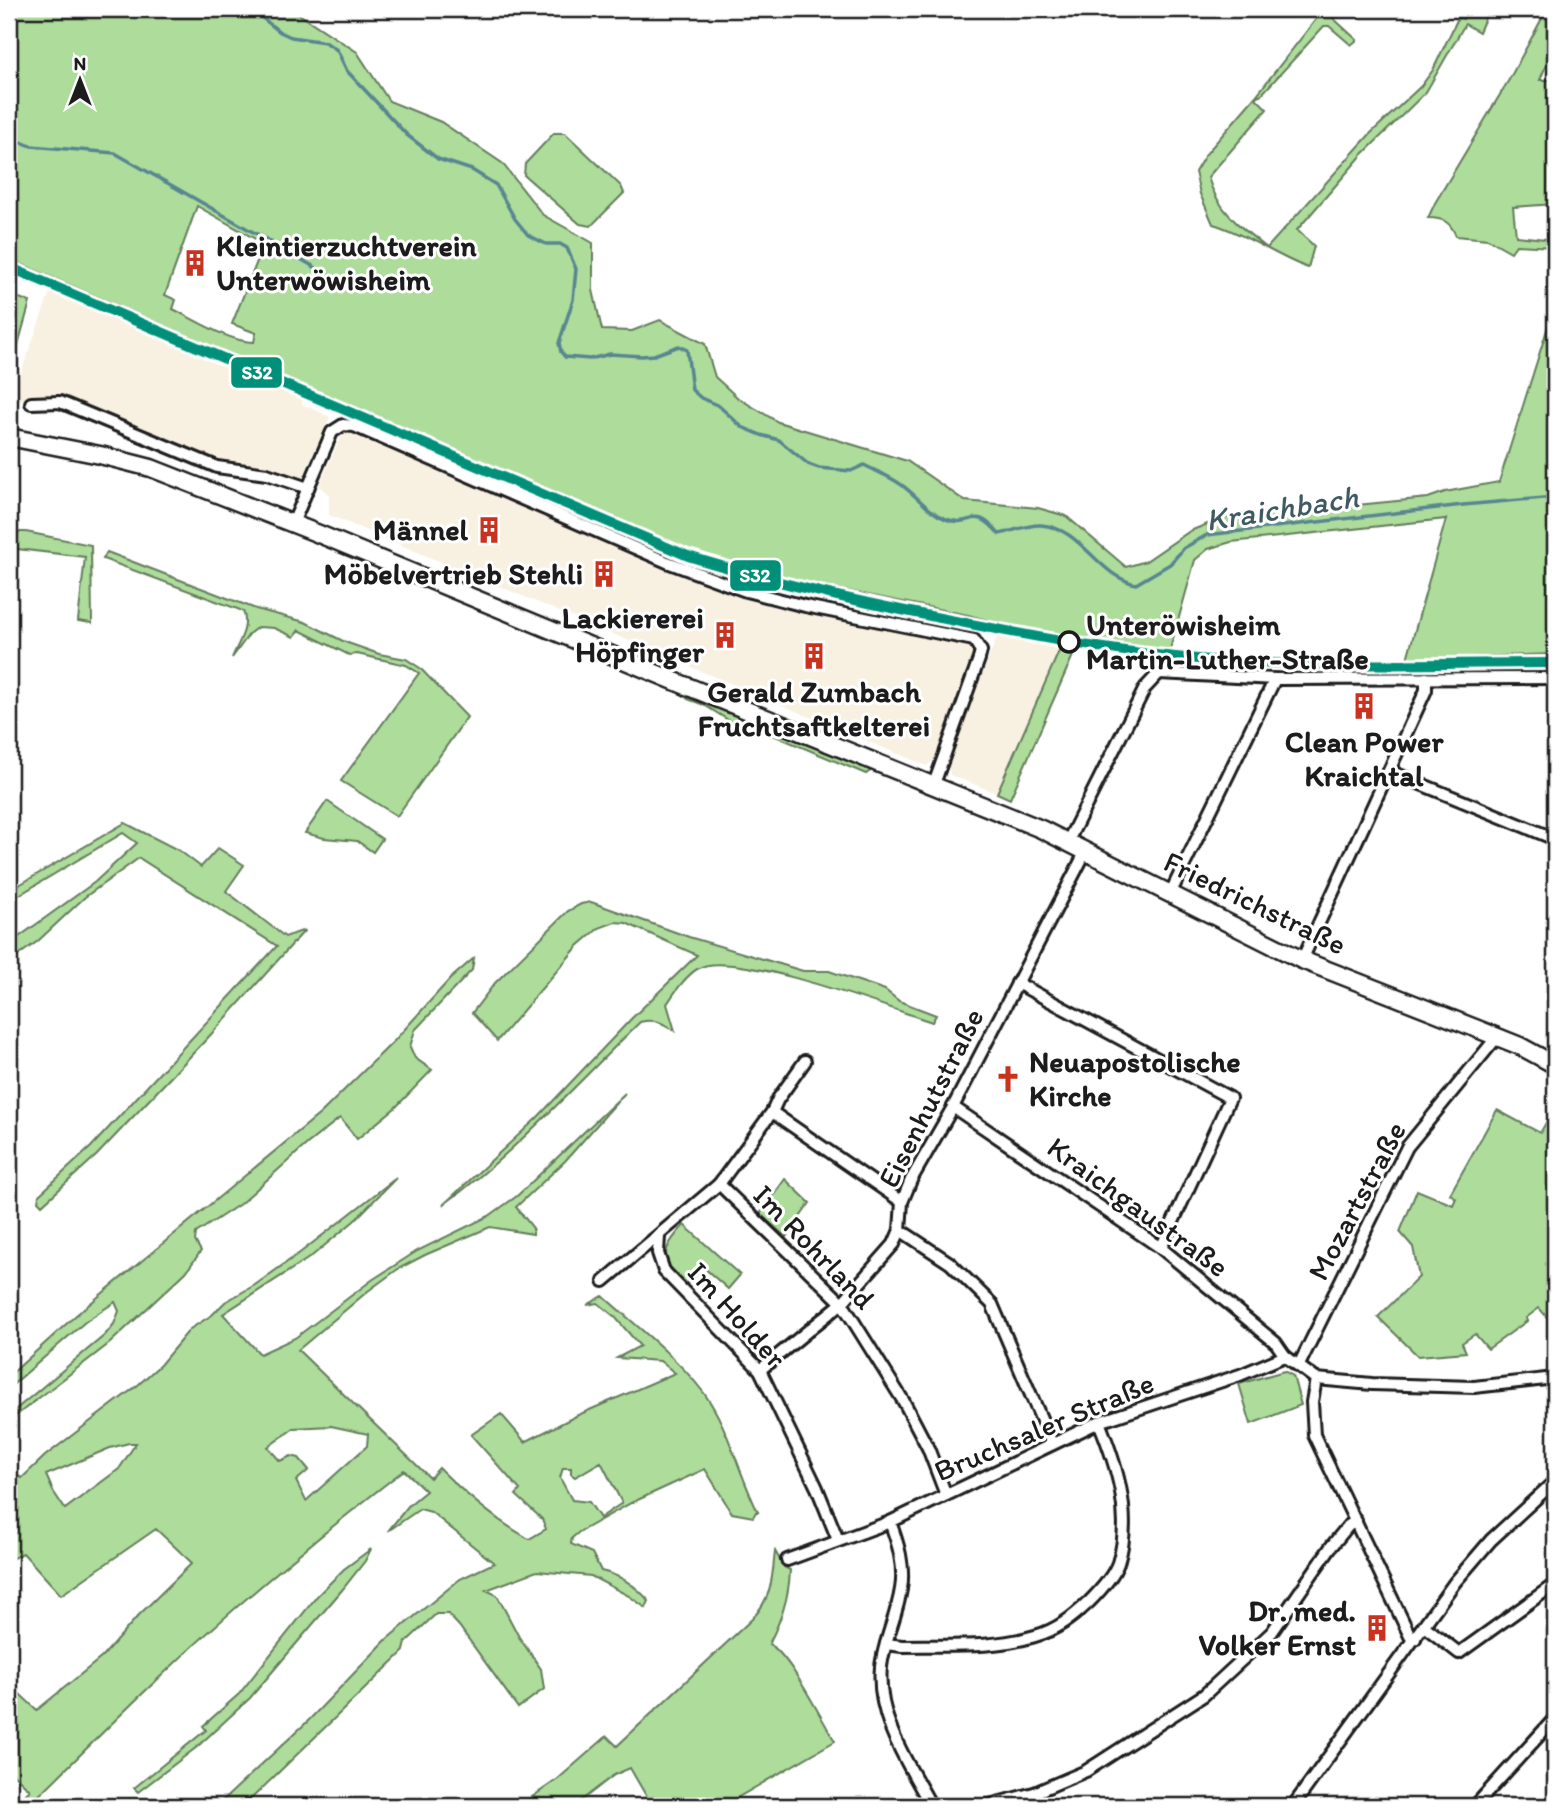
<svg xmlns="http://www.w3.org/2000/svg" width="1564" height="1815" font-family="Itim,sans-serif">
<rect width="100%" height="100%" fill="#fff"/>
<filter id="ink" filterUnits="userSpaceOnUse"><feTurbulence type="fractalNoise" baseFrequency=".0143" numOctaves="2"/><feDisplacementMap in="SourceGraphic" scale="14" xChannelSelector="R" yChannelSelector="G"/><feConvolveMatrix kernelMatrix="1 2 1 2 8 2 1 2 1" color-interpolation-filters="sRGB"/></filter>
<g filter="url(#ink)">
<g fill="#f8f1e2">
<polygon points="9,259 650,534 750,570 968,615 1029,632 1157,652 1271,657 1443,660 1489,655 1554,654 1555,644 1555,668 1401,669 1253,666 1170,662 1169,664 1076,650 1074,653 1059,651 997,793 950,775 948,762 997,637 993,635 993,633 754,582 686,559 303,396 302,404 330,417 302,479 273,468 218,460 57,396 23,399 9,406 50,292 9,274"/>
<polygon points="345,427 414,460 680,574 737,595 794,610 969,645 974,655 935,759 927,766 329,515 329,495 319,486"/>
</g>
<g fill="#addc9b" stroke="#647c5c" stroke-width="2" fill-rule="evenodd">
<path d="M9,9H291L357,52L389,101L441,122L502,163L543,215L593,243V290L602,330L632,331L660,320L705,344L715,377L738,398L778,422L907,461L965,501L1038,508L1066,516L1126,567L1146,561L1190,531L1223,518L1428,498L1445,492L1499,482L1555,304L1554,654L1407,659L1446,519L1231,542L1208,549L1195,560L1169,653L1110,646L1014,627L968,615L778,577L708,557L650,534L9,259ZM197,206L264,244L232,324L256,333L254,342C230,342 195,320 173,309L176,300L165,295Z"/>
<path d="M1324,9H1336L1333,18L1357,40L1351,45L1329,26H1324L1262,94L1255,97L1267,109L1208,177C1217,210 1241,228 1267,248L1371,133L1421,86L1433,70L1458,18L1463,19L1468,9H1489L1479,32L1465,24L1426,92L1362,155L1297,230L1314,246L1308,268C1275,256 1247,234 1213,224L1200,194L1195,172L1205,155L1255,97Z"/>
<path d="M1547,9H1555V54L1547,63L1540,80H1555V204L1513,207L1516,236L1555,240V247L1516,245L1511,252L1488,239L1456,236C1450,222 1444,218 1428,218L1435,203L1510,78Z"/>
<polygon points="554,133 565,133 621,186 624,193 591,226 580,224 524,175 525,164"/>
<polygon points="9,294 30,302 9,377"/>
<polygon points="9,532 26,532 91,545 92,623 78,621 85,557 9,548"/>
<path d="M107,552L256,609L305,622L345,642L379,654L406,659L420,668L467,717L397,816L341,781L419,673L406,665L357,654L349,655L299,630L294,637L274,628L258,627L250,633L232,658C238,643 250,627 243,611L103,559Z"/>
<polygon points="1059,651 1074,653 1010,799 997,793"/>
<polygon points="674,688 873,769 866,774 766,732 741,728 704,705 688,699"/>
<polygon points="327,801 382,839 373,852 357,841 324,838 305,833"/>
<polygon points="125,823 180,851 201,867 218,848 244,865 226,891 285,937 305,930 217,1028 97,1155 42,1205 38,1201 39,1195 91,1147 277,946 139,858 85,897 38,941 9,962 9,944 95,882 137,843 123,833 9,901 9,889 14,883 19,885"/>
<path d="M591,902L689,937L803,971H829L885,990L899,1001L936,1015L932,1022C892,1009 732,949 699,968C686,975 675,992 667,1004L675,1031C663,1023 655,1018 640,1022C576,1084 515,1153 443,1205L537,1118L632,1018L697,955L626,923L615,922L599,928L578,946L497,1041L472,1013L495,983L568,911L581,904Z"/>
<polygon points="474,958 472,970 415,1030 410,1047 415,1058 432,1070 395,1108 357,1139 340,1118 307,1144 240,1204 196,1233 195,1241 201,1251 186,1272 110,1343 9,1421 9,1415 105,1335 114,1324 119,1311 115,1302 85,1322 9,1388 9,1376 75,1316 321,1113 394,1041 450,979"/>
<path d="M625,1093L565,1161L516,1207L533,1228V1234L490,1227L425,1255L398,1269L368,1291L298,1350L430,1478L439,1468C467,1496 495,1520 529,1539L546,1529L542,1519L516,1495L520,1490L471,1435L501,1414L525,1442L578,1415L675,1373L660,1361L617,1358L640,1346L615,1317L598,1303L587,1305L603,1296C636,1326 687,1365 710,1402C731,1436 740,1476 758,1512H756L753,1517L732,1513L705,1469L631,1503L579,1532L572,1538L571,1544L592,1553L601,1571C620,1575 637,1587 649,1601L646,1608L629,1596L591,1576L537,1571L486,1590L497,1595L519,1637L541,1669L544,1689L518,1708L459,1626L448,1614H436L406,1642L404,1651L250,1800L241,1806H217L309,1720L387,1639L460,1579L494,1563L431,1512L420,1509L388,1531L409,1505L426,1491L404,1470C319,1536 235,1605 157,1680C113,1721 71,1765 28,1806H13L30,1790L9,1770V1684L37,1710L102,1657L138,1616L192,1563L156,1529L61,1595L23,1553L9,1560V1481L14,1474L22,1478L45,1456L138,1385L160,1365L190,1329L212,1315L225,1302L255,1285L301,1252L396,1178L354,1221L312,1256L223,1314L260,1354L295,1338L372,1280L417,1251L489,1216L517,1196ZM331,1426L368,1434L367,1446L306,1501L296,1481L309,1470L299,1458L291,1456L280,1461L268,1447L294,1428ZM129,1443H136L119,1469L65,1509L53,1491L46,1475L110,1448ZM601,1462L622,1503L600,1518L589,1502L572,1500L560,1478L563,1468H571V1474L575,1477Z"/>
<polygon points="1497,1110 1540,1133 1547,1121 1555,1125 1555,1326 1539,1308 1526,1318 1527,1321 1488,1349 1475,1334 1462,1343 1466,1352 1418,1356 1378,1317 1419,1277 1413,1247 1400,1232 1417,1190 1453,1205 1456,1198 1450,1194"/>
<polygon points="785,1179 810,1203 786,1237 760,1214"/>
<path d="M684,1225L740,1275L728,1289L703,1267L687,1284C659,1260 660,1252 684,1225Z"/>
<polygon points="1284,1371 1293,1376 1301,1405 1251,1424 1239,1384"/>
<polygon points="371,1549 365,1561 342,1590 250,1698 197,1747 138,1792 134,1788 206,1730 203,1726 239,1694 318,1595 344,1569"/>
<path d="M775,1551L784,1567L790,1570C789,1598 781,1620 769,1644C790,1655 821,1719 835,1741L723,1806H652L630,1768L614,1775L574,1806H519L558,1779L607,1736L617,1746L752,1619C772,1597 772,1580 775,1551Z"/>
</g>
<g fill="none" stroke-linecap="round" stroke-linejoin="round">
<g stroke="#588690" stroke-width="3.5">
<path d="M251,9L280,32L291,37L325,42L337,50L347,71L407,135L438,159L472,170L496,185L515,219L528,235L546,244H560L567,248L576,269L573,300L559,343L561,352L565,357L590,359L610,354L642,356L654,355L679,346L687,350L692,390L701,398L719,406L742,427L761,435L779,440L808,464L819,468L851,471L864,465C877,472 892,477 903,486C918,497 928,512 946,519C973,529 973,503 999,534C1013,532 1027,524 1041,525C1082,528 1096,575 1136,584L1170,564L1184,548L1207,535L1463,505L1555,497"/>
<polyline points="9,137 31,146 115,153 339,281"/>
</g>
<defs>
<g id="minor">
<polyline points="31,403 60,402 217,467 267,474 308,488"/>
<polyline points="293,523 332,432 343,425 354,426 667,562 746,591 805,606 974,640 981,651 979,659 934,784"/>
<polyline points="1389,771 1555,839"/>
<polyline points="1068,841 1145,688 1159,673 1275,679 1555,678"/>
<polyline points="1170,894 1275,679"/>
<polyline points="1302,960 1426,690 1426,678"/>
<polyline points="1017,983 1230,1098 1161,1248"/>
<polyline points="953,1107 1161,1248 1276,1343 1285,1356"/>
<polyline points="772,1112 902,1202"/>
<polyline points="719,1184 842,1303 904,1402 928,1448 946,1495"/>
<polyline points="900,1230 950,1263 992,1304 1052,1444"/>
<polyline points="659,1236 658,1253 664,1271 760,1370 817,1488 838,1540"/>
<polyline points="604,1281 719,1184 772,1112 778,1099 805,1061"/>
<polyline points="1299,1365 1407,1147 1497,1037"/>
<polyline points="760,1370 842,1303 894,1244 900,1230 902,1202 911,1180 953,1107 1086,851"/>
<polyline points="1316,1379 1312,1402 1314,1435 1410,1636 1415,1639"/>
<path d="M890,1522C898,1543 905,1566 901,1589C897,1616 884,1640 881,1667C876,1718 908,1763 931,1806"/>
<polyline points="787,1560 890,1522 1099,1422 1240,1375 1285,1356 1316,1379 1372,1384 1474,1387 1555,1378"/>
<polyline points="1424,1626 1459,1653 1555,1584"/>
<path d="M886,1644L902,1646C945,1645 993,1649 1035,1636C1057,1630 1073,1617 1089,1602C1099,1592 1113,1577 1118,1563C1133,1516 1117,1466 1099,1422"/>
<polyline points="986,1806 1034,1793 1086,1771 1204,1695 1272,1632 1330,1548 1348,1526 1356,1521"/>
<polyline points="1293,1806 1455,1582 1491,1540 1555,1481"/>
<polyline points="1475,1806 1555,1718"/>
</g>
<polyline id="secondary" points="9,437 100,455 151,468 319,534 684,685 1041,829 1302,960 1475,1028 1520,1046 1555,1065"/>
</defs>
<use href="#minor" stroke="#1c1c1c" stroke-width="16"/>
<use href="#secondary" stroke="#1c1c1c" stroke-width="21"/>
<use href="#minor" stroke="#fff" stroke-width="10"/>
<use href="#secondary" stroke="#fff" stroke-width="16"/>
<defs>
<path id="rail-1" d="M9,267L688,556C784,586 882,607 981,626C1057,641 1134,655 1211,660C1326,668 1441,663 1555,663"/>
</defs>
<use href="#rail-1" stroke="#fff" stroke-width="16"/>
<use href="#rail-1" stroke="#00907a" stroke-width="10"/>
</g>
</g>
<defs>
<symbol id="building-bare" viewBox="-9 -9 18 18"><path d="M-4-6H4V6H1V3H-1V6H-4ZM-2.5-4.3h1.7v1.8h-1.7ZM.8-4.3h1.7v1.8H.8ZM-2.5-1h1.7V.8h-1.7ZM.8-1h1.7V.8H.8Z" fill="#c8321e" stroke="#fff" stroke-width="2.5" paint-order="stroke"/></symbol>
<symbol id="church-bare" viewBox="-9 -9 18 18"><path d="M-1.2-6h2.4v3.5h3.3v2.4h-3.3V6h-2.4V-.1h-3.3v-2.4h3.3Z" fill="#c8321e" stroke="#fff" stroke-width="2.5" paint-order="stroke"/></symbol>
</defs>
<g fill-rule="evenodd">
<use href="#building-bare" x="176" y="244" width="38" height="38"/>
<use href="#building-bare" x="470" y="511" width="38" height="38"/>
<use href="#building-bare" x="585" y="555" width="38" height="38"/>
<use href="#building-bare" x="706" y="616" width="38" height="38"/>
<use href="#building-bare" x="795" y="637" width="38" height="38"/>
<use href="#building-bare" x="1345" y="687" width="38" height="38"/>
<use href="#church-bare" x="989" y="1060" width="38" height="38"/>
<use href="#building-bare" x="1358" y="1609" width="38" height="38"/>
</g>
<circle fill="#fff" stroke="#1c1c1c" stroke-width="3.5" cx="1069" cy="642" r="10"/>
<g text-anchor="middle" stroke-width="6" stroke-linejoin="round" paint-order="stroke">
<g font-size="30" font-weight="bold" fill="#1c1c1c" stroke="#fff" text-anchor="end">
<text x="216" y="256" text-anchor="start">Kleintierzuchtverein<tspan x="216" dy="34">Unterwöwisheim</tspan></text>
<text x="468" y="540">Männel</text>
<text x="583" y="584">Möbelvertrieb Stehli</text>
<text x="704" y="628">Lackiererei<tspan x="704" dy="34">Höpfinger</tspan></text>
<text x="814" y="702" text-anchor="middle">Gerald Zumbach<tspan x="814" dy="34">Fruchtsaftkelterei</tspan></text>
<text x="1364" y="752" text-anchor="middle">Clean Power<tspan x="1364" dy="34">Kraichtal</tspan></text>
<text x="1029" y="1072" text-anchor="start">Neuapostolische<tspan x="1029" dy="34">Kirche</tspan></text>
<text x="1356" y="1621">Dr. med.<tspan x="1356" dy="34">Volker Ernst</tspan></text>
</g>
<g font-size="30" font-weight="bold" fill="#1c1c1c" stroke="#fff" text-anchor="start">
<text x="1086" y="635">Unteröwisheim<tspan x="1086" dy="34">Martin-Luther-Straße</tspan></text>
</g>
<g font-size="30" fill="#1c1c1c" stroke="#fff">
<text transform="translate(1255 903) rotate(26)" y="10">Friedrichstraße</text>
<text transform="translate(931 1098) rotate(-63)" y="10">Eisenhutstraße</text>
<text transform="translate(1357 1201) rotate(-62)" y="10">Mozartstraße</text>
<text transform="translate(1138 1207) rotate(36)" y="10">Kraichgaustraße</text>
<text transform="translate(814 1247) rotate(46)" y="10">Im Rohrland</text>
<text transform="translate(737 1315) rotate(48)" y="10">Im Holder</text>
<text transform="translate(1044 1427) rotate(-23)" y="10">Bruchsaler Straße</text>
</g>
<g font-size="32" font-style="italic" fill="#3f5a60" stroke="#fff">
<text transform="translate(1282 508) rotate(-9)" y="11">Kraichbach</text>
</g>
</g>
<g stroke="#fff" stroke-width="2.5">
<rect x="230" y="356" width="53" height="33" rx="7" fill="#00907a"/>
<rect x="729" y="559" width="53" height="33" rx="7" fill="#00907a"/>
</g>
<g font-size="19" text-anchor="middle" font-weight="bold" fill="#fff">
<text x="257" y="379">S32</text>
<text x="755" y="582">S32</text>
</g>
<rect width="1564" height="1815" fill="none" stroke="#fff" stroke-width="35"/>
<rect x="18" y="18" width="1529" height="1780" fill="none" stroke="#1c1c1c" stroke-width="2.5" filter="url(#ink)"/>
<g transform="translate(80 80)" stroke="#ffffff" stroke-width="5" paint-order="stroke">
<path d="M0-5L12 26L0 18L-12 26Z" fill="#1c1c1c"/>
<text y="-10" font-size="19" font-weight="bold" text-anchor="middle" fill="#1c1c1c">N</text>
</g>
</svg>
